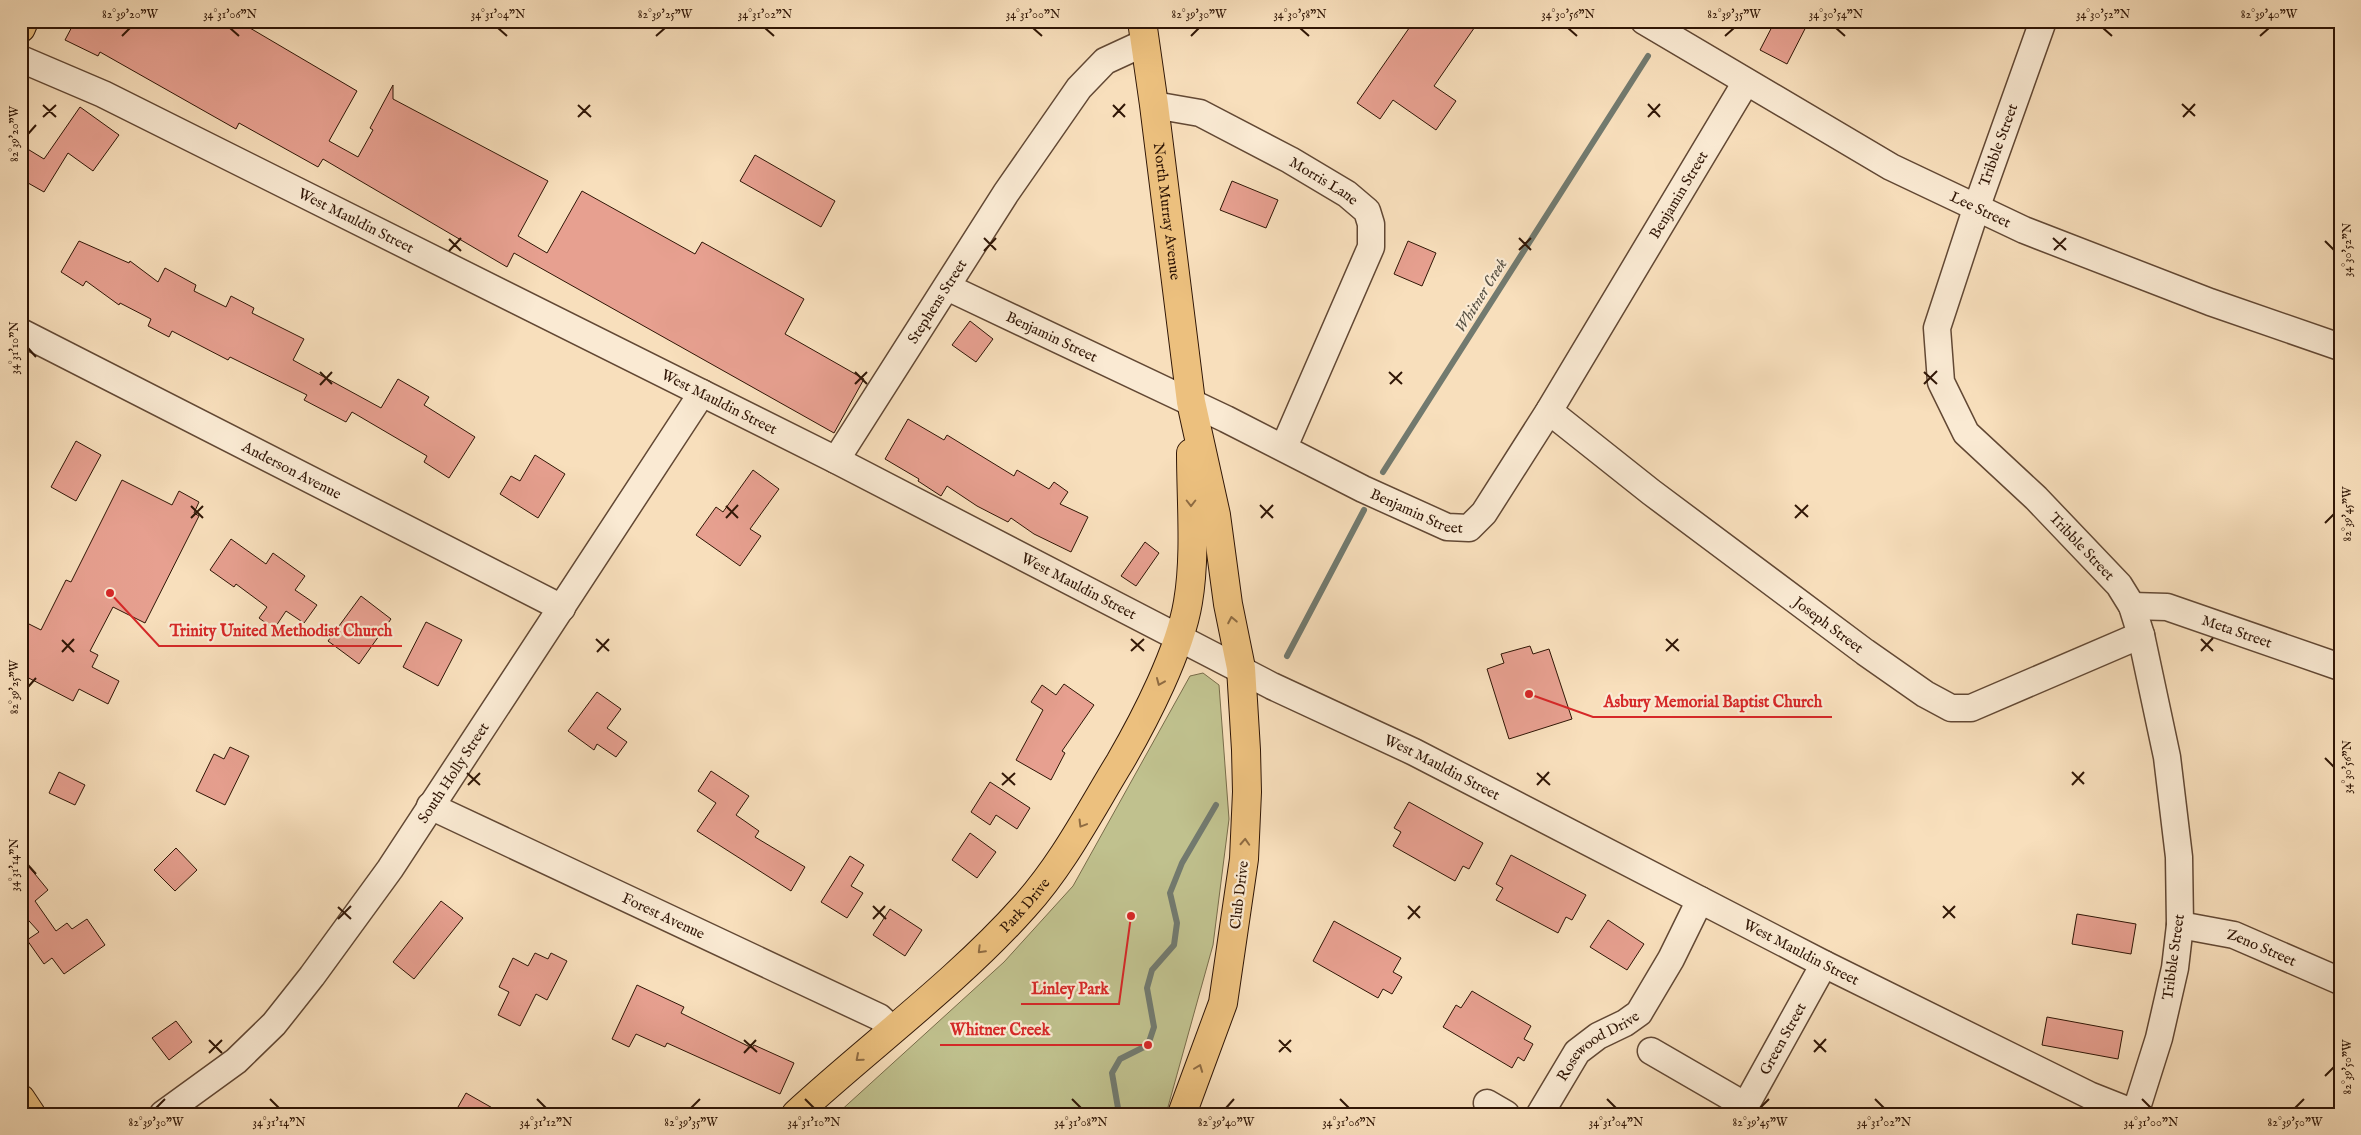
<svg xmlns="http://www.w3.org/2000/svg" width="2361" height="1135" font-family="'IM FELL English',serif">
<rect width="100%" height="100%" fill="#f8dfbc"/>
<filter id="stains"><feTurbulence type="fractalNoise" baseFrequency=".004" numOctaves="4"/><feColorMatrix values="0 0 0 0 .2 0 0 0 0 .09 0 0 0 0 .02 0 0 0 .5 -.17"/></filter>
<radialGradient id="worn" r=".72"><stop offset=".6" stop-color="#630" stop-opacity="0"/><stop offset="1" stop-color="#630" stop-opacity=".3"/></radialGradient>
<polygon fill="#c0c18e" stroke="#786c4a" points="1203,673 1219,685 1229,819 1213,945 1166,1114 837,1114 1004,962 1073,886 1190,676"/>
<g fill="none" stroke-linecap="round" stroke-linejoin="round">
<g stroke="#727a6f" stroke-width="6">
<polyline points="1383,472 1648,56"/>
<polyline points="1287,656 1364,510"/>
<polyline points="1119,1114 1112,1073 1120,1059 1148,1045 1154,1027 1147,988 1152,970 1174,945 1177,923 1170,893 1182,863 1216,805"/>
</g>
</g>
<g fill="#e7a090" stroke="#301606">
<polygon points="75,21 238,21 357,91 329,141 358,157 373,130 370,128 393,85 393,99 548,181 518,236 547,253 582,191 695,254 702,242 804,299 785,334 864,379 834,433 514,253 507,267 323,159 318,167 239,123 236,129 100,52 98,56 65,40"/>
<polygon points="1414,21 1479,21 1434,86 1456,101 1436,130 1393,100 1380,119 1357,103"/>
<polygon points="1775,21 1809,21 1787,64 1760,50"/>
<polygon points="80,107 119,135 93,171 68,153 44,192 21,179 21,145 44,159"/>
<polygon points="755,155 835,201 821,227 740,181"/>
<polygon points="1232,181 1278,200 1266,228 1220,210"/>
<polygon points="79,241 129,263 130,261 158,282 165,268 196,285 194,291 226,307 231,296 254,308 252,313 304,339 293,360 381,408 398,379 429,397 424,405 475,437 449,478 424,462 427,456 352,412 346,422 304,400 307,395 230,357 228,360 172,331 169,337 148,326 151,319 120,303 119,305 86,281 83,286 61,272"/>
<polygon points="1408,241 1436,253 1422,286 1394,274"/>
<polygon points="970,321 993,339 976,362 952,345"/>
<polygon points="908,419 944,440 947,435 1014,476 1017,470 1049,489 1054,482 1068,492 1060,504 1088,517 1071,552 1034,534 1011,518 1008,522 977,506 947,486 941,496 918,481 919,479 885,459"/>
<polygon points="76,441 101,455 76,501 51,487"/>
<polygon points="535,455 565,474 538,518 500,494 511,476 520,481"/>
<polygon points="753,470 779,489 750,529 761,536 740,566 696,535 716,507 723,512"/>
<polygon points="122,480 172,505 179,491 199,502 194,513 199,516 145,623 113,607 90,651 98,655 92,667 119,681 108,704 79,689 73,701 21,674 21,620 41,630 66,580 71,582"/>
<polygon points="231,539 266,564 273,553 305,576 295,590 317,605 304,623 286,611 274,629 259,618 267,607 236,584 234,587 210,570"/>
<polygon points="1145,542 1159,553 1136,586 1121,576"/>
<polygon points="361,596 391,619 359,664 328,641"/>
<polygon points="426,622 462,640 438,686 403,667"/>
<polygon points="1530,646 1533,654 1549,649 1572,719 1509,739 1487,669 1504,663 1501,654"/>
<polygon points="1064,684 1094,705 1062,751 1065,753 1051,780 1016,760 1043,710 1031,702 1042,685 1056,695"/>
<polygon points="597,692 621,709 607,728 627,742 616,757 597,744 594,750 568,731"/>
<polygon points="230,747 249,756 225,805 196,791 214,754 224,759"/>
<polygon points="711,771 749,796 736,815 759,831 755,837 805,867 791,891 697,831 716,803 698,791"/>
<polygon points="59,772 85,785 75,805 49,793"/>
<polygon points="990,782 1030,808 1017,829 996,815 990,825 971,812"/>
<polygon points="1409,802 1483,843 1469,869 1463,866 1455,881 1393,846 1401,832 1394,828"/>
<polygon points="970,833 996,852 977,878 952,860"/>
<polygon points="176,848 197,870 175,891 154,870"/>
<polygon points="1511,855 1586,895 1572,920 1566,917 1558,933 1496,900 1503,888 1496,884"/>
<polygon points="850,856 864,865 851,886 863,893 847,918 821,902"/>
<polygon points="21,857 48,890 35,901 56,931 67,923 72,929 87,919 105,945 64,974 52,958 44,964 27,940 39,932 21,912"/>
<polygon points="441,901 463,918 414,979 393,962"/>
<polygon points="890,909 922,930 905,956 873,935"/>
<polygon points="2077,914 2136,924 2131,954 2072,944"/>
<polygon points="1608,920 1644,944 1627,970 1590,947"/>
<polygon points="1334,921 1401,958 1393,972 1402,977 1392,994 1383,989 1378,998 1313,961"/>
<polygon points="535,953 548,959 551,953 567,961 547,1000 536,994 520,1026 498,1015 509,992 499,987 513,958 528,966"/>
<polygon points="637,985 684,1007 681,1013 752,1048 754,1045 794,1063 780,1094 667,1043 665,1047 636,1034 629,1047 612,1039"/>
<polygon points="1472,991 1531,1026 1524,1039 1533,1044 1524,1061 1518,1057 1512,1068 1443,1027 1456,1005 1461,1008"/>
<polygon points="2047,1017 2123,1031 2118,1059 2042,1045"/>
<polygon points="176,1021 192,1042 169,1060 152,1038"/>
<polygon points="466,1093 503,1114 454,1114"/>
</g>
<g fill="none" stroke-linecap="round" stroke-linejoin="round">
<defs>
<g id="minor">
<path id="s1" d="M1644,21L1891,167L2024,230L2210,302L2340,347"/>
<path id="s2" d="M2043,21L1977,206L1937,328L1941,382L1966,433L2036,498L2119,585L2132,606L2141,635L2167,757L2179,857L2180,925L2175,968L2159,1038L2135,1114"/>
<path id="s3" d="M21,59L103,94L836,460L1272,686L1414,752L1824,964L2089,1095L2137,1114"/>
<path id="s4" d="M1154,105L1200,113L1290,160L1347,194L1367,211L1371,224V247L1284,447"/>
<path id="s5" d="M947,287L1226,419L1363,489L1447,527L1469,528L1484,513L1549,411L1746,82"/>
<path id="s6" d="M21,332L562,608"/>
<path id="s7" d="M1549,411L1651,492L1865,652L1925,694L1951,708H1971L2141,635"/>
<path id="s8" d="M836,460L1006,193L1079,88L1105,61L1144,43"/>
<path id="s9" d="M2132,606L2167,607L2340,667"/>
<path id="s10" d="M430,806L879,1017L892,1029"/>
<path id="s11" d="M2180,925L2234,935L2340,981"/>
<polyline points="1651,1051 1746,1106"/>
<polyline points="1487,1103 1506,1114"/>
<path id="s12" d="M163,1114L236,1061L274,1024L312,976L390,869L702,393"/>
<path id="s13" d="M1540,1114L1577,1052L1598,1036L1625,1023L1639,1013L1671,959L1700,900"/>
<path id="s14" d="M1741,1114L1824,964"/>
</g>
<g id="major">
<path id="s15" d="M1142,21L1154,105L1191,402L1216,515L1228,604L1241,668L1246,750L1247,792L1244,859L1223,1003L1182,1114"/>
<polyline points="21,28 24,21"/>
<polyline points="21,1099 31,1114"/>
<path id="s16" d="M796,1114C870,1046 958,981 1024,907C1063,864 1090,811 1120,762C1145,719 1180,651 1188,602C1196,555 1191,501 1191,453"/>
</g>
</defs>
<use href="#minor" stroke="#624834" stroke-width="29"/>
<use href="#major" stroke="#301606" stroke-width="30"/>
<use href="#minor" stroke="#faead3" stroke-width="26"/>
<use href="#major" stroke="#ecc07e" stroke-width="28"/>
</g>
<defs><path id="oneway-chevron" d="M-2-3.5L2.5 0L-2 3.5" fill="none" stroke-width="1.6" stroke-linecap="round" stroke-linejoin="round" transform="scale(1.25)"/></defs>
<g stroke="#8e6b42">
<use href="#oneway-chevron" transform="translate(1191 503) rotate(90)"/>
<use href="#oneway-chevron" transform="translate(1232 620) rotate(-101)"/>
<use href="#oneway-chevron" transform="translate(1160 682) rotate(113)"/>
<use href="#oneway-chevron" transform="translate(1082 824) rotate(121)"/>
<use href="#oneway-chevron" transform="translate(1245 842) rotate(-87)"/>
<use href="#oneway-chevron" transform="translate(981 950) rotate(135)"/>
<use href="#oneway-chevron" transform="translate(859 1058) rotate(139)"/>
<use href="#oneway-chevron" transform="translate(1199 1068) rotate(-69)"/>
</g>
<path fill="none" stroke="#301606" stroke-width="2" d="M230,28L239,36M498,28L507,36M765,28L774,36M1033,28L1042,36M1300,28L1309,36M1568,28L1577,36M1836,28L1845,36M2103,28L2112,36M122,36L130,28M656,36L665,28M1191,36L1199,28M1725,36L1734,28M2260,36L2269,28M1648,104L1660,117M2182,104L2195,116M43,105L56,117M578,105L591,117M1113,105L1125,117M43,117L56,105M578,117L590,105M1113,117L1125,104M1648,117L1660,104M2183,117L2195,104M28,134L36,125M984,238L996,250M1519,238L1531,250M2053,238L2066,250M449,239L461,251M2325,241L2334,250M1519,250L1531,238M2054,250L2066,238M449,251L461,238M984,251L996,238M28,348L36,357M320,372L332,384M855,372L867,384M1389,372L1402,384M1924,372L1937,384M855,384L867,372M1390,384L1402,372M1924,384L1937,371M320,385L332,372M1260,505L1273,518M1795,505L1808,517M191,506L203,518M726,506L738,518M191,518L203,506M726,518L738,505M1261,518L1273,505M1795,518L1808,505M2325,523L2334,514M596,639L609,651M1131,639L1144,651M1666,639L1679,651M2201,639L2213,651M62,640L74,652M1131,651L1144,639M1666,651L1678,639M2201,651L2213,638M62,652L74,639M597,652L609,639M28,687L36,678M2325,758L2334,767M2072,772L2084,784M467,773L480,785M1002,773L1015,785M1537,773L1550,785M468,785L480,773M1002,785L1015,773M1537,785L1549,772M2072,785L2084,772M28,865L36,874M873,906L886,919M1408,906L1420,918M1943,906L1955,918M338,907L351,919M1943,918L1955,906M338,919L351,906M873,919L885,906M1408,919L1420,906M209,1040L222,1053M744,1040L757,1052M1279,1040L1291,1052M1814,1040L1826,1052M1279,1052L1291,1040M1814,1052L1826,1039M209,1053L222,1040M744,1053L756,1040M2325,1076L2334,1067M270,1099L279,1108M537,1099L546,1108M805,1099L814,1108M1072,1099L1081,1108M1340,1099L1349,1108M1607,1099L1616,1108M1875,1099L1884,1108M2142,1099L2151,1108M156,1108L165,1099M691,1108L700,1099M1226,1108L1234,1099M1760,1108L1769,1099M2295,1108L2304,1099"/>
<g text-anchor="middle" stroke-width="4.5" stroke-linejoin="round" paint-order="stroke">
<g font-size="15" fill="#301606" stroke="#faead3">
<text transform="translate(1998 145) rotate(-70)" y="5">Tribble Street</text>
<text dy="5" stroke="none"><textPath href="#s4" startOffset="188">Morris Lane</textPath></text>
<text dy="5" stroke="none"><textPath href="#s5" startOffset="971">Benjamin Street</textPath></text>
<text dy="5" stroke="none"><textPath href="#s1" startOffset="386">Lee Street</textPath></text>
<text dy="5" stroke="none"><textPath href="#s15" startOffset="192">North Murray Avenue</textPath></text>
<text dy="5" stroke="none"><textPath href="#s3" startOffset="372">West Mauldin Street</textPath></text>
<text dy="5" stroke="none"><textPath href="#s8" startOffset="188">Stephens Street</textPath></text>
<text dy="5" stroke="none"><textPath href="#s5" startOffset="116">Benjamin Street</textPath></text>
<text dy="5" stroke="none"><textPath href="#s3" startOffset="778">West Mauldin Street</textPath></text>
<text dy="5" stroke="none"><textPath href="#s6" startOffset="304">Anderson Avenue</textPath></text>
<text dy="5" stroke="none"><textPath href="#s5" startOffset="521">Benjamin Street</textPath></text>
<text dy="5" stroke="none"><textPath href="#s2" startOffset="598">Tribble Street</textPath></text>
<text dy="5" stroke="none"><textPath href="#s3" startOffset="1182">West Mauldin Street</textPath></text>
<text dy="5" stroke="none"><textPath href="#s7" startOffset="352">Joseph Street</textPath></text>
<text dy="5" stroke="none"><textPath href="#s9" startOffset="109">Meta Street</textPath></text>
<text dy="5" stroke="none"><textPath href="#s3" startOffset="1588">West Mauldin Street</textPath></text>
<text dy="5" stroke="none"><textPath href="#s12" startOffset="452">South Holly Street</textPath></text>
<text transform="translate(1239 895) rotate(-83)" y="5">Club Drive</text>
<text dy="5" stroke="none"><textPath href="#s16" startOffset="310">Park Drive</textPath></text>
<text dy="5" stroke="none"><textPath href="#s10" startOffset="258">Forest Avenue</textPath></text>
<text dy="5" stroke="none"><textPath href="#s11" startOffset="85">Zeno Street</textPath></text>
<text dy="5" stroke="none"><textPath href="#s3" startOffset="1992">West Mauldin Street</textPath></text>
<text transform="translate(2173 957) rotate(-82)" y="5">Tribble Street</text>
<text dy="5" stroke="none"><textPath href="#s14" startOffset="86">Green Street</textPath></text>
<text dy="5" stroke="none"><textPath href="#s13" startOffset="92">Rosewood Drive</textPath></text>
</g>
<g font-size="16" font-style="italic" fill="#565043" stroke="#faead3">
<text transform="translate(1480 295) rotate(-58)" y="6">Whitner Creek</text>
</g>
</g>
<path fill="none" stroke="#d62828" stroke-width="2" d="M110 593L159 646H402M1529 694L1593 717H1832M1131 916L1119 1004H1021M1148 1045L1060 1045H940"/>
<g fill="#d62828" stroke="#faead3" stroke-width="2">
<circle cx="110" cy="593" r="5"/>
<circle cx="1529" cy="694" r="5"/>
<circle cx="1131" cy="916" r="5"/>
<circle cx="1148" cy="1045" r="5"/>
</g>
<g font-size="16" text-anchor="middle" font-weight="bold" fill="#d62828" stroke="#faead3" stroke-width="4.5" stroke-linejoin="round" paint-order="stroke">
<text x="281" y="636">Trinity United Methodist Church</text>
<text x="1713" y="707">Asbury Memorial Baptist Church</text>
<text x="1070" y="994">Linley Park</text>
<text x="1000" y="1035">Whitner Creek</text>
</g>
<rect width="2361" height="1135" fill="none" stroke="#f8dfbc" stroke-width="55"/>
<rect x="28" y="28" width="2306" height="1080" fill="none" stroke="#301606" stroke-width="2"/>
<g font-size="12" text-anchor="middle" fill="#301606">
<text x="130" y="18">82°39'20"W</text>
<text x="230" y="18">34°31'06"N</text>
<text x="498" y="18">34°31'04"N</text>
<text x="665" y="18">82°39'25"W</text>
<text x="765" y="18">34°31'02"N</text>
<text x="1033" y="18">34°31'00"N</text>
<text x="1199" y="18">82°39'30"W</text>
<text x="1300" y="18">34°30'58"N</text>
<text x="1568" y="18">34°30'56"N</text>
<text x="1734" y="18">82°39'35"W</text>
<text x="1836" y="18">34°30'54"N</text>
<text x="2103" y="18">34°30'52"N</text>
<text x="2269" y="18">82°39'40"W</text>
<text transform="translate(14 134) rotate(-90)" y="4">82°39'20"W</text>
<text transform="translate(2347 250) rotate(-90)" y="4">34°30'52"N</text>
<text transform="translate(14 348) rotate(-90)" y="4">34°31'10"N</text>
<text transform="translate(2347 514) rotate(-90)" y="4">82°39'45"W</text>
<text transform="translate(14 687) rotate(-90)" y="4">82°39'25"W</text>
<text transform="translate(2347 767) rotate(-90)" y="4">34°30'56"N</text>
<text transform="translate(14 865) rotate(-90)" y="4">34°31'14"N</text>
<text transform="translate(2347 1067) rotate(-90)" y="4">82°39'50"W</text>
<text x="156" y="1126">82°39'30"W</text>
<text x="279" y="1126">34°31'14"N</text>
<text x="546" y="1126">34°31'12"N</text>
<text x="691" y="1126">82°39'35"W</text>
<text x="814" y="1126">34°31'10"N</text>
<text x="1081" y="1126">34°31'08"N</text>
<text x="1226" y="1126">82°39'40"W</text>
<text x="1349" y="1126">34°31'06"N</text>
<text x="1616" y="1126">34°31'04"N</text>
<text x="1760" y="1126">82°39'45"W</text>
<text x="1884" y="1126">34°31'02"N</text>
<text x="2151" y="1126">34°31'00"N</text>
<text x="2295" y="1126">82°39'50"W</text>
</g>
<rect width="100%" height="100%" filter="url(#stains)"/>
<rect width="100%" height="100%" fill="url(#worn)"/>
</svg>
